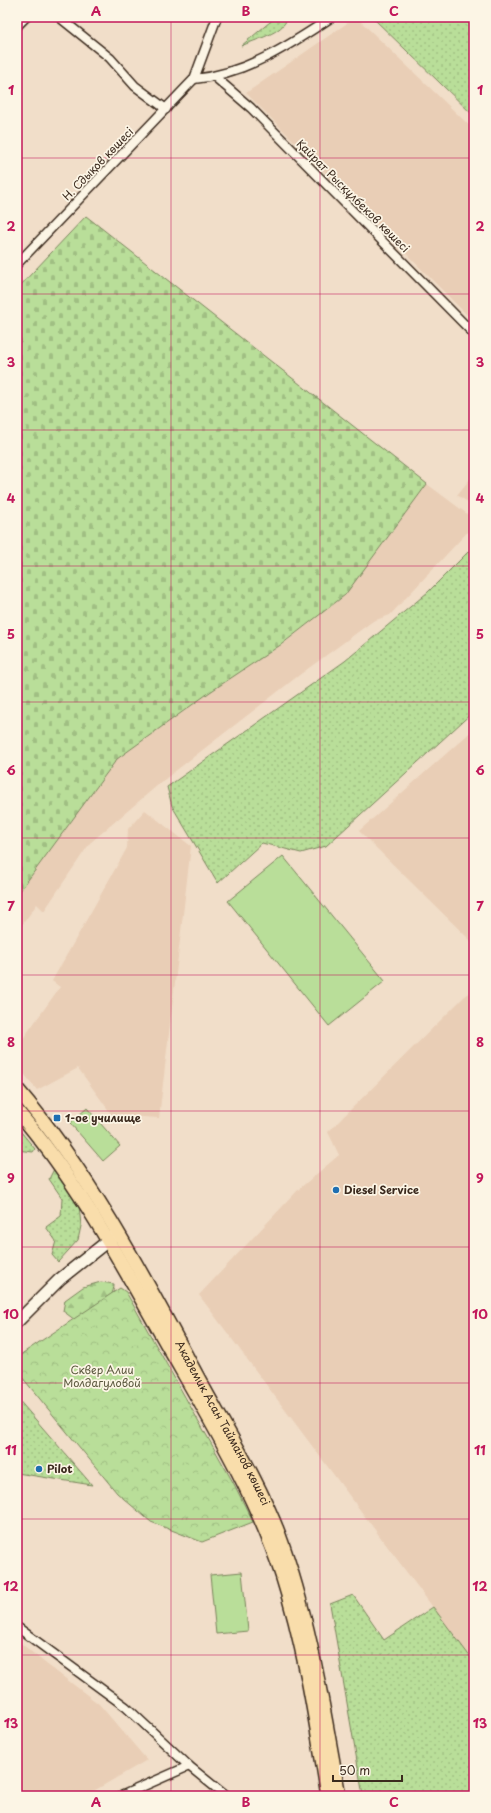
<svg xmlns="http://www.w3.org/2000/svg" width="491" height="1813" font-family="'Playpen Sans',sans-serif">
<defs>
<pattern id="grass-dots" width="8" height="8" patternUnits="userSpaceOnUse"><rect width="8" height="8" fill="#b9de99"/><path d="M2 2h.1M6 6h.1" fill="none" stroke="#a0bf83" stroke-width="1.8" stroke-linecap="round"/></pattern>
<pattern id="forest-firs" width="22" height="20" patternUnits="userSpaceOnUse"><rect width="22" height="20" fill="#b9de99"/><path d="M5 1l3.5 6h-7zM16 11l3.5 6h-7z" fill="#a0bf83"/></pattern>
<pattern id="cemetery-stones" width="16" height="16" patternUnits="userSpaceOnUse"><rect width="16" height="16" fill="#b9de99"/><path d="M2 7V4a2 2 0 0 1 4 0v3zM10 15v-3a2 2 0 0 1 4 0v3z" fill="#a0bf83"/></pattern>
<pattern id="park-crowns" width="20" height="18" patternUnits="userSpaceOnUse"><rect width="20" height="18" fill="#b9de99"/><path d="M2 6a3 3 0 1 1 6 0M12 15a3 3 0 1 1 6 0" fill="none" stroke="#a0bf83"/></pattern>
</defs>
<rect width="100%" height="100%" fill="#f1dec9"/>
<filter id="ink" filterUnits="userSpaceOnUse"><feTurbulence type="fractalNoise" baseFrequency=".025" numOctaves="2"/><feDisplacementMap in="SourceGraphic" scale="8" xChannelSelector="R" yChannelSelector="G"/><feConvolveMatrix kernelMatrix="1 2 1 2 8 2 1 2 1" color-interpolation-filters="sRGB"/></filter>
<g filter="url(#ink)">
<g fill="#e9ceb6">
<polygon points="356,17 474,130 474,322 246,93"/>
<polygon points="474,474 474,506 457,495"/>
<polygon points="427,484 474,519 474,525 390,615 373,621 302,673 165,779 90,843 44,911 37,904 17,932 17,895 117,759 210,692 283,644 345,595"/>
<polygon points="474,729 474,944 359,831"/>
<polygon points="145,810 191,846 159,1118 112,1115 78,1068 37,1090 17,1065 17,1047 60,987 52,981 127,848 128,829"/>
<polygon points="474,990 474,1662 199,1295 299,1189 339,1155 328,1132 465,996"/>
<polygon points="17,1640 45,1663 99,1704 147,1760 85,1796 17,1796"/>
</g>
<g fill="url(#grass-dots)" stroke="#7a845c">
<path d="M276,17L287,18C284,33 254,40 241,46Z"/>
<polygon points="474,17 474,116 373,18 375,17"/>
<polygon points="474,546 474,711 326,846 301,853 262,843 218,883 172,806 167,787 345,661 428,592"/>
<polygon points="17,1127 35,1149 33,1152 17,1150"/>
<polygon points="54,1169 79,1205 81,1226 78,1240 58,1262 52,1255 56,1241 46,1227 61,1216 62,1198 49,1179"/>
<polygon points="17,1398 92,1485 17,1473"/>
<polygon points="353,1595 384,1640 433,1607 474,1662 474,1796 363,1796 330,1604"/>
</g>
<path fill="url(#forest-firs)" stroke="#7a845c" d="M101,1282L114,1284C114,1303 92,1313 79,1323L63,1311L65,1300L83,1287Z"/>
<polygon fill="url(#cemetery-stones)" stroke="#7a845c" points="86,216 427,484 345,595 282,644 210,692 117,759 17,895 17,289"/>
<polygon fill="url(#park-crowns)" stroke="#7a845c" points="120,1288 126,1292 234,1484 253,1522 202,1542 151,1522 117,1493 17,1371 17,1357"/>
<g fill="#b9de99" stroke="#7a845c">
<polygon points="283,856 385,981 329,1026 228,901"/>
<polygon points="87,1108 120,1146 103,1161 70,1123"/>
<polygon points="242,1572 248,1631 216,1634 210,1575"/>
</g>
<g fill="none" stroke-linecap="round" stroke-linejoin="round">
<defs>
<g id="minor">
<polyline points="59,17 110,58 135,86 166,109"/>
<polyline points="17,26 26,17"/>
<polyline points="215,77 251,108 474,334"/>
<path d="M194,79C246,74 290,45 332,17"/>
<polyline points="17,264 194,79 217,17"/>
<polyline points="17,1627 126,1707 189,1766 226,1796"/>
<polyline points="121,1796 189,1766"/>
</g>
<polyline id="secondary" points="17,1322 60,1279 114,1236"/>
<g id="primary">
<path id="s1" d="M17,1089C91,1175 144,1277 197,1376C225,1428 258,1479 279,1535C310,1619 323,1708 339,1796"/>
<path d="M17,1111C78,1181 122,1265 168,1346C210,1420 255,1493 282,1575C305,1647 316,1722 328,1796"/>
</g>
</defs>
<use href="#minor" stroke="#3b2a1e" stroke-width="11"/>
<use href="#secondary" stroke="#3b2a1e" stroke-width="14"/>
<use href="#primary" stroke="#3b2a1e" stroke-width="16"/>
<use href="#minor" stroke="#fcf5e5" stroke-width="8"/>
<use href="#secondary" stroke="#fcf5e5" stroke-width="11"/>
<use href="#primary" stroke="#f9ddab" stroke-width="13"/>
</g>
</g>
<path fill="none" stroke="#c2185b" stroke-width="1" stroke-opacity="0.55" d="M171,17V1796M320,17V1796M17,158H474M17,294H474M17,430H474M17,566H474M17,702H474M17,838H474M17,975H474M17,1111H474M17,1247H474M17,1383H474M17,1519H474M17,1655H474"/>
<g fill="#1f6fb2" stroke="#fcf5e5" stroke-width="1.5">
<rect x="53" y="1114" width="8" height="8" rx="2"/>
<circle cx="336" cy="1190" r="4"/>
<circle cx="39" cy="1469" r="4"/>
</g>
<g text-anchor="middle" stroke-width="3.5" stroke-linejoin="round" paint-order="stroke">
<g font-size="11" fill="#3b2a1e" stroke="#fcf5e5">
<text transform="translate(98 164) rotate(-46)" y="4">Н. Сдықов көшесі</text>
<text transform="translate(353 196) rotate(45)" y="4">Қайрат Рысқұлбеков көшесі</text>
<text dy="4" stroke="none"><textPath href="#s1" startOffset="393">Академик Асан Тайманов көшесі</textPath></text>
</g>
<g font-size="11" font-weight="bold" fill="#3b2a1e" stroke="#fcf5e5" text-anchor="start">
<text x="65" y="1122">1-ое училище</text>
<text x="344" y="1194">Diesel Service</text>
<text x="47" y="1473">Pilot</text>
</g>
<g font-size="11" fill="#5a573d" stroke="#fcf5e5">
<text x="102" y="1374">Сквер Алии<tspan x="102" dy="13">Молдагуловой</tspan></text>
</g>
</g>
<rect width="491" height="1813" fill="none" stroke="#fcf5e5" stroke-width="44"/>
<path d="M333 1775v6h69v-6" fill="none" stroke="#3b2a1e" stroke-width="2"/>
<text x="339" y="1775" font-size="12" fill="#3b2a1e" stroke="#fcf5e5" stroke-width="3" paint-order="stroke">50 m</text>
<rect x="22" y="22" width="447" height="1769" fill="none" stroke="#c2185b" stroke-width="1.5"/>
<g font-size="13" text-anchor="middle" font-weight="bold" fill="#c2185b">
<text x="96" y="16">A</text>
<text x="246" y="16">B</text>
<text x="394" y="16">C</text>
<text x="11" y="95">1</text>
<text x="480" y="95">1</text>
<text x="11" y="231">2</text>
<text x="480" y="231">2</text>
<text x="11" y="367">3</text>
<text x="480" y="367">3</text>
<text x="11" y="503">4</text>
<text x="480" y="503">4</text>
<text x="11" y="639">5</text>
<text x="480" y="639">5</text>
<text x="11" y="775">6</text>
<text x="480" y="775">6</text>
<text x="11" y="911">7</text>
<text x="480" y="911">7</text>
<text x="11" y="1047">8</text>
<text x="480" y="1047">8</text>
<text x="11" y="1183">9</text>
<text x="480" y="1183">9</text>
<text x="11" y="1319">10</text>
<text x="480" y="1319">10</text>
<text x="11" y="1455">11</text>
<text x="480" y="1455">11</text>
<text x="11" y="1591">12</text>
<text x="480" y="1591">12</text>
<text x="11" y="1728">13</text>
<text x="480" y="1728">13</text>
<text x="96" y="1807">A</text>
<text x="246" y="1807">B</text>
<text x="394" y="1807">C</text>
</g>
</svg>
